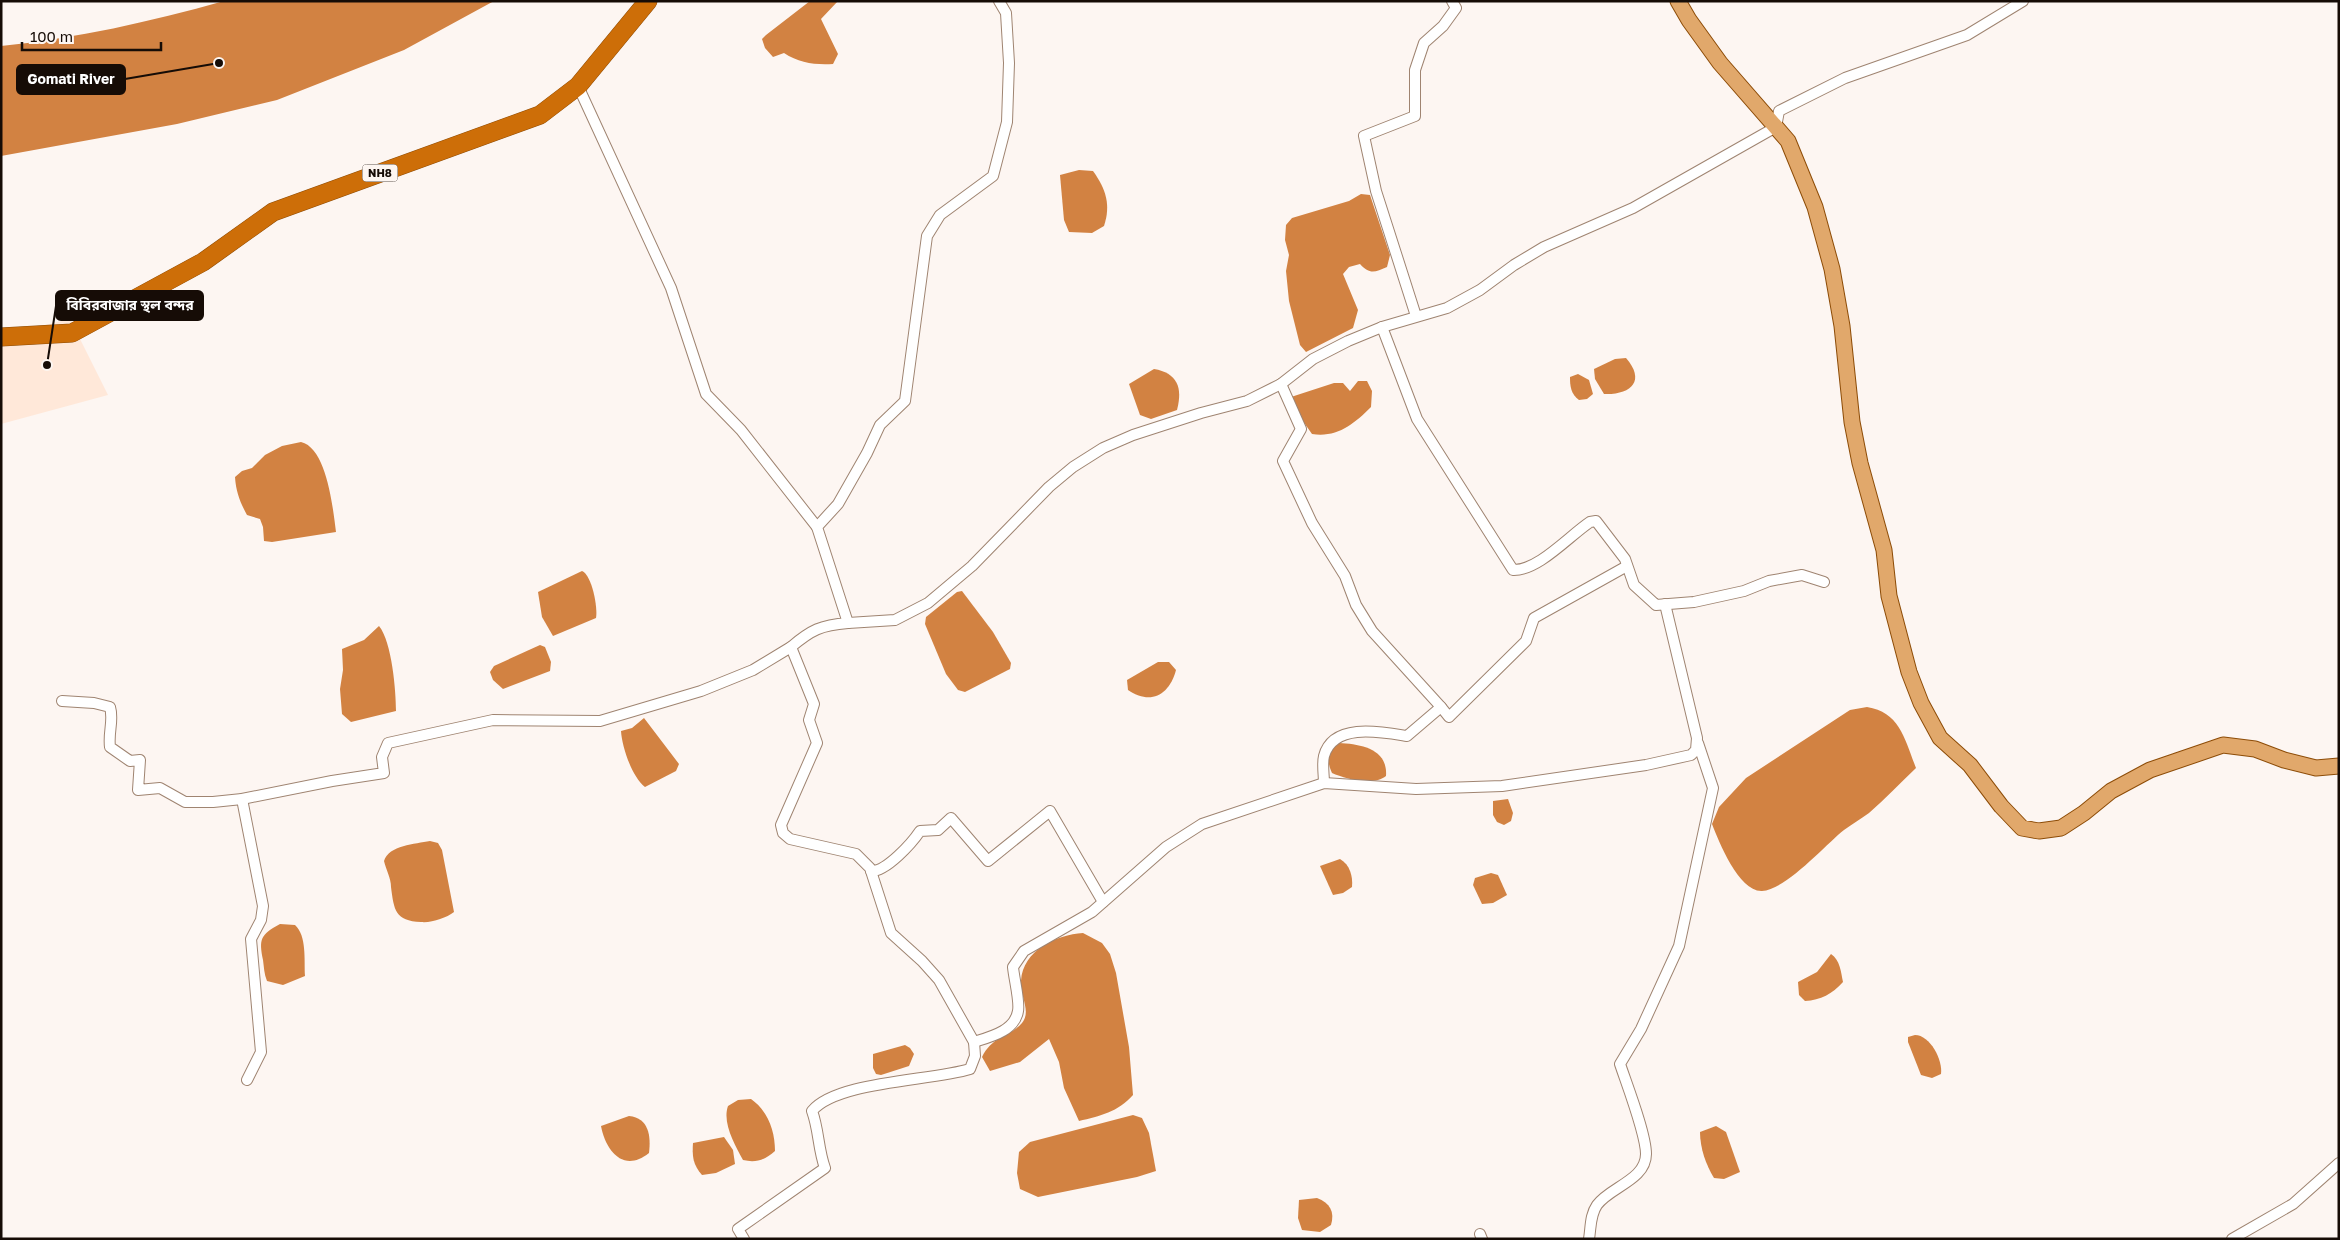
<svg xmlns="http://www.w3.org/2000/svg" width="2340" height="1240" font-family="'Golos Text','Noto Sans Bengali',sans-serif">
<rect width="100%" height="100%" fill="#fdf6f2"/>
<polygon fill="#ffe8d9" points="70,319 108,395 1,424 1,336"/>
<g fill="#d28242">
<path d="M224,1H494L404,50L277,100L177,124L1,156V46C78,38 149,22 224,1Z"/>
<path d="M810,1H838L821,19L838,54L833,64C815,65 799,63 784,53L773,57L765,48L762,39L766,35Z"/>
<path d="M1079,170L1093,171C1106,189 1111,205 1104,226L1092,233L1069,232L1064,220L1060,175Z"/>
<path d="M1361,194L1370,195L1390,255L1387,267C1375,272 1370,275 1360,264L1349,267L1343,274L1358,310L1353,328L1306,352L1300,345L1289,301L1286,271L1289,255L1285,240L1286,225L1292,218L1349,201Z"/>
<path d="M1626,358C1646,381 1631,395 1604,394L1595,379L1594,369L1615,359Z"/>
<path d="M1154,369C1177,373 1183,387 1177,410L1151,419L1140,415L1129,384Z"/>
<path d="M1578,374L1589,380L1593,394L1587,399L1579,400C1571,394 1570,387 1570,377Z"/>
<path d="M1358,381H1367L1372,391L1371,407C1354,424 1337,438 1312,434L1300,417L1291,397L1334,383H1343L1350,391Z"/>
<path d="M301,442C327,448 333,509 336,532L272,542L264,541L263,527L260,519L247,515C240,502 236,492 235,477L242,471L252,468L265,455L282,446Z"/>
<path d="M582,571C592,575 598,608 596,618L553,636L542,617L538,592Z"/>
<polygon points="962,591 993,632 1011,663 1010,669 965,692 958,690 946,674 925,624 926,617 957,592"/>
<path d="M379,626C392,642 396,691 396,711L351,722L342,714L340,689L343,670L342,649L364,640Z"/>
<polygon points="540,645 545,647 551,662 550,671 503,689 493,680 490,672 494,666"/>
<path d="M1158,662H1169L1176,670C1169,696 1150,705 1128,690L1127,680Z"/>
<path d="M1867,707C1900,712 1905,740 1916,768C1900,783 1885,799 1869,813C1861,819 1852,824 1844,830C1826,844 1786,890 1762,891C1739,892 1719,842 1712,824L1719,807L1746,778L1850,710Z"/>
<path d="M644,718L679,764L676,771L645,787C632,777 622,747 621,731L632,728Z"/>
<path d="M1339,743C1361,744 1388,749 1386,776C1374,786 1345,779 1332,773C1326,760 1328,752 1339,743Z"/>
<polygon points="1508,799 1513,813 1511,821 1504,825 1497,822 1493,815 1493,801"/>
<path d="M430,841L438,843L442,850L454,912C446,918 432,923 421,922C395,921 394,910 391,887C391,878 386,870 384,861C389,845 415,844 430,841Z"/>
<path d="M1340,859C1350,865 1353,876 1352,887L1343,893L1333,895L1320,866Z"/>
<polygon points="1491,873 1498,875 1507,895 1493,903 1482,904 1473,885 1475,878"/>
<path d="M280,924L295,925C307,936 304,960 305,976L283,985L267,981C264,974 264,967 263,960C259,939 260,935 280,924Z"/>
<path d="M1083,933L1102,943L1110,954L1116,973L1129,1047L1133,1095C1118,1112 1100,1116 1079,1121L1064,1088L1059,1062L1049,1039L1020,1062L990,1071L982,1057C992,1036 1011,1036 1022,1023C1032,1011 1019,994 1021,981C1023,950 1056,935 1083,933Z"/>
<path d="M1831,954C1840,960 1841,972 1843,982C1832,994 1821,1000 1805,1001L1799,995L1798,982L1817,972Z"/>
<path d="M1915,1035C1930,1035 1943,1060 1941,1074L1932,1078L1921,1075L1908,1042V1037Z"/>
<polygon points="905,1045 910,1048 914,1054 909,1066 881,1075 876,1074 873,1068 873,1054"/>
<path d="M751,1099C768,1111 775,1131 775,1151C765,1160 756,1163 743,1160C735,1145 722,1123 728,1106L738,1100Z"/>
<polygon points="1133,1115 1142,1118 1149,1133 1156,1171 1137,1177 1038,1197 1020,1189 1017,1173 1019,1152 1030,1142"/>
<path d="M629,1116C649,1118 651,1136 649,1153C624,1173 606,1152 601,1126Z"/>
<path d="M1716,1126L1726,1132L1740,1172L1724,1179L1714,1178C1706,1165 1700,1148 1700,1132Z"/>
<path d="M724,1137L733,1150L735,1164L716,1173L702,1175C693,1165 692,1156 693,1143Z"/>
<path d="M1317,1198C1330,1203 1335,1212 1331,1225L1320,1232L1302,1230L1298,1218L1299,1200Z"/>
</g>
<g fill="none" stroke-linecap="round" stroke-linejoin="round">
<defs>
<g id="street">
<path d="M999,1L1006,13L1009,63L1007,122L993,176L940,215L927,236L905,401L880,425L867,453L838,504L817,527L848,623C821,625 811,630 791,647L814,704L809,720L817,743L781,825L783,833L790,839L856,854L870,868L891,933L922,961L939,980L974,1042C990,1037 1015,1031 1018,1011C1020,1001 1014,979 1013,967L1024,951L1092,912L1166,847L1202,824L1324,783L1416,789L1502,786L1646,765L1691,755L1696,750L1697,738L1665,604"/>
<polyline points="578,86 671,288 706,394 741,430 817,527"/>
<polyline points="1416,316 1376,191 1364,136 1415,116 1415,70 1424,43 1443,26 1456,8 1452,1"/>
<path d="M1382,327L1417,419L1513,570C1538,571 1569,536 1590,522L1596,521L1625,559L1634,585L1656,605L1694,602L1744,591L1769,581L1802,575L1824,582"/>
<path d="M1281,384L1301,429L1283,461L1312,523L1345,576L1356,605L1372,631L1441,707L1407,736C1382,732 1333,722 1324,756C1322,764 1324,775 1324,783"/>
<polyline points="848,623 895,620 928,603 972,566 1049,487 1073,467 1103,448 1133,435 1201,413 1247,401 1281,384 1313,359 1348,341 1382,327 1447,308 1480,290 1514,265 1544,247 1633,208 1776,127 1779,111 1845,78 1967,35 2023,1"/>
<path d="M62,701L94,703L110,707C114,720 108,732 110,747L130,761L140,760L138,790L160,788L185,802H213L242,799L332,781L384,773L382,757L388,743L493,720L600,721L701,691L753,670L791,647"/>
<polyline points="1441,707 1449,717 1526,641 1534,618 1627,566"/>
<polyline points="242,799 263,906 261,920 251,939 261,1052 247,1080"/>
<path d="M871,871C886,872 912,843 920,831L938,830L951,818L988,861L1050,811L1103,902"/>
<polyline points="1480,1234 1482,1239"/>
<path d="M744,1239L738,1229L825,1168C818,1149 819,1130 812,1111C837,1081 931,1081 970,1069L975,1056L974,1042"/>
<path d="M1589,1239C1591,1227 1590,1215 1597,1205C1610,1187 1646,1180 1646,1154C1646,1134 1627,1085 1620,1064L1641,1029L1679,946L1713,788L1698,743"/>
<polyline points="2232,1239 2293,1204 2339,1163"/>
</g>
<polyline id="primary" points="1678,1 1689,20 1720,63 1788,141 1815,207 1832,269 1842,326 1852,422 1860,463 1884,550 1889,596 1909,672 1921,703 1940,738 1970,765 2001,806 2022,828 2039,831 2061,828 2084,813 2111,791 2150,770 2223,745 2255,749 2284,760 2316,768 2339,766"/>
<polyline id="highway" points="1,337 72,333 203,262 273,212 540,115 578,86 648,1"/>
</defs>
<use href="#street" stroke="#9f8471" stroke-width="12"/>
<use href="#primary" stroke="#8d4c07" stroke-width="17"/>
<use href="#highway" stroke="#8d4c07" stroke-width="19"/>
<use href="#street" stroke="#fff" stroke-width="10"/>
<use href="#primary" stroke="#e1a86b" stroke-width="15"/>
<use href="#highway" stroke="#cd6e08" stroke-width="18"/>
</g>
<g text-anchor="middle" stroke-width="5" stroke-linejoin="round" paint-order="stroke">
<rect fill="#fdf6f2" stroke="#5b524d" stroke-width="1" x="362.5" y="164.5" width="35" height="17" rx="4"/>
<g font-size="11" font-weight="bold" fill="#160c06">
<text x="380" y="177">NH8</text>
</g>
</g>
<path fill="none" stroke="#160c06" stroke-width="2" d="M219 63L125 79M47 365L56 306"/>
<g fill="#160c06" stroke="#fdf6f2" stroke-width="2">
<circle cx="219" cy="63" r="5"/>
<circle cx="47" cy="365" r="5"/>
</g>
<g fill="#160c06" stroke="#160c06" stroke-width="2">
<rect x="17" y="65" width="108" height="29" rx="5"/>
<rect x="56" y="291" width="147" height="29" rx="5"/>
</g>
<g font-size="14" text-anchor="middle" font-weight="bold" fill="#fff">
<text x="71" y="84">Gomati River</text>
<text x="130" y="310">বিবিরবাজার স্থল বন্দর</text>
</g>
<rect width="2340" height="1240" fill="none" stroke="#160c06" stroke-width="5"/>
<path d="M22 42v8h139v-8" fill="none" stroke="#160c06" stroke-width="2.5"/>
<text x="30" y="42" font-size="15" fill="#160c06" stroke="#fdf6f2" stroke-width="4" paint-order="stroke">100 m</text>
</svg>
